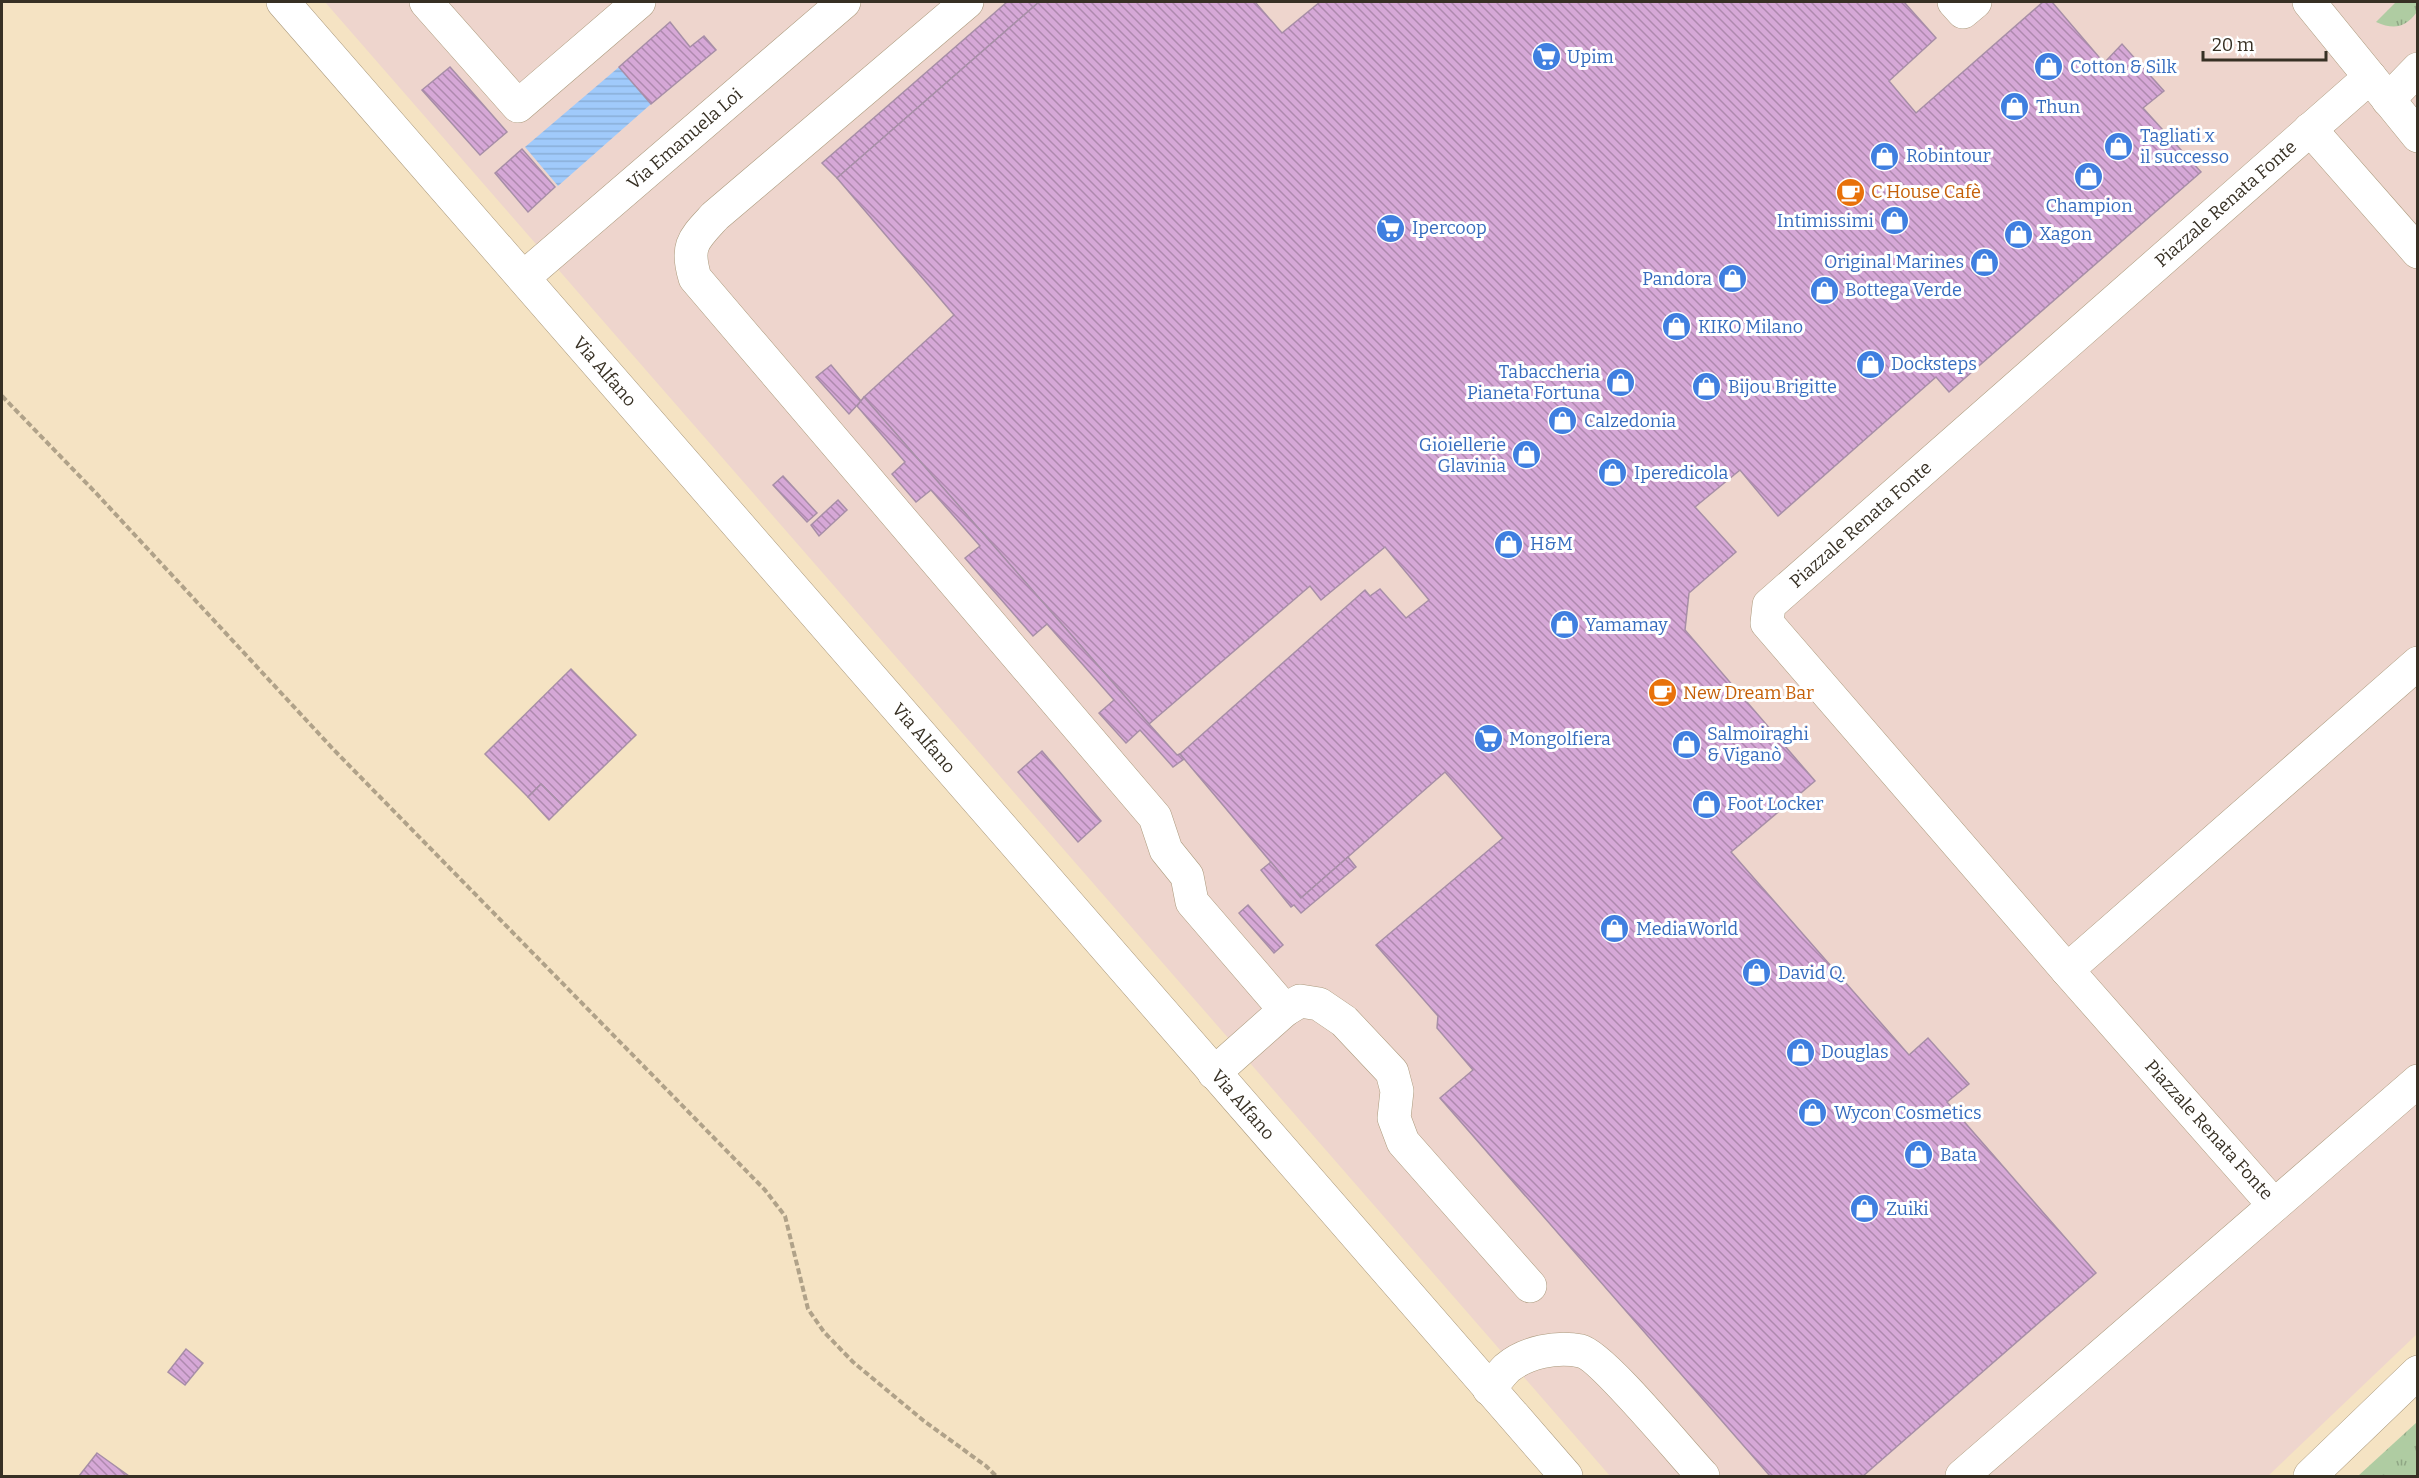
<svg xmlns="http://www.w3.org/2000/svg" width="2419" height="1478" font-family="Bitter,serif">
<defs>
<pattern id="grass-tufts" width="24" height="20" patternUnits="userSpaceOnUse" patternTransform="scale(1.5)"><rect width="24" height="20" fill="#afcca2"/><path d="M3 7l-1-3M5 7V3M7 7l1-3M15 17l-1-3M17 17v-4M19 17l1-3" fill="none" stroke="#8fa684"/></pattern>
<pattern id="water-rules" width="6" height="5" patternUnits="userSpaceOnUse" patternTransform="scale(1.5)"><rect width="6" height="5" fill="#a0cafb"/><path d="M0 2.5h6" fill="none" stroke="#8aaed7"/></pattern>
<pattern id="building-back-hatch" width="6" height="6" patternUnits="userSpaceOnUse" patternTransform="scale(1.5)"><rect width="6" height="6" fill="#d6a8d7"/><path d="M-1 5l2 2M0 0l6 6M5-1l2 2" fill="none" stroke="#ae89ae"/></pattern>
</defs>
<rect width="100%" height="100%" fill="#f5e3c3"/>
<polygon fill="#eed5cd" points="325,2 2417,2 2417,1334 2268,1476 1610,1476"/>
<g fill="url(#grass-tufts)">
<path d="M2396,2H2417V12C2405,28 2394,30 2376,22Z"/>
<polygon points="2417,1422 2417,1476 2358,1476"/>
</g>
<polygon fill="url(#water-rules)" points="619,67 651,104 558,186 525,147"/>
<g fill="url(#building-back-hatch)" stroke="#a78ea7" stroke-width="1.5">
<polygon points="1007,2 1039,2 837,178 822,163"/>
<polygon points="1039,2 1255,2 1282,33 1320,2 1904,2 1936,38 1889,81 1916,113 2043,2 2052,2 2104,63 2122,44 2164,91 2143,108 2201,172 1949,392 1936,377 1778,516 1740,470 1695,507 1736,552 1689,593 1685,630 1815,781 1731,852 1909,1055 1928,1038 1969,1084 1947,1102 2096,1273 1863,1476 1770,1476 1440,1098 1473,1070 1437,1028 1438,1016 1376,945 1503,838 1445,772 1301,898 1180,754 1365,590 1370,596 1380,589 1406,618 1429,600 1385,547 1321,600 1310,586 1149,724 864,397 954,315 837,178"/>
<polygon points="670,22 690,47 704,36 716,50 651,104 619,67"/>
<polygon points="450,67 507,132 480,155 422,90"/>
<polygon points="522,149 555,187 528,212 495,173"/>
<polygon points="831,365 861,401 849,414 816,377"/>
<polygon points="864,397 1149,724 1177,755 1180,754 1184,759 1173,767 1140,730 1126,743 1099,713 1114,700 1047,624 1033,636 965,558 980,546 931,490 916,502 892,474 905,462 857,406"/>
<polygon points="783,476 817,513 807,522 773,485"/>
<polygon points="838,500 847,510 819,536 811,525"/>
<polygon points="571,669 636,735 563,806 541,784 528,797 485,754"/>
<polygon points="1042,751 1101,821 1078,842 1018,772"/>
<polygon points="541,784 563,806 549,820 528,797"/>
<polygon points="1348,857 1356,867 1301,913 1294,905 1291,907 1261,870 1271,862 1301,898"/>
<polygon points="1248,905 1283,945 1274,953 1239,913"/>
<polygon points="186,1349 203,1363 185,1385 168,1372"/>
<polygon points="97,1453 129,1476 79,1476"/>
</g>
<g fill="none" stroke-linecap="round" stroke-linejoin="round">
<defs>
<g id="minor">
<path id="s1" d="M283,2L1566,1476"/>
<polyline points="426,2 518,106 639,2"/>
<path d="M967,2L715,216C694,239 685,245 695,278L1155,817L1166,850L1187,876L1192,902L1285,1010"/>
<polyline points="1954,2 1963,12 1975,2"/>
<polyline points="2309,2 2418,136"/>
<polyline points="2388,100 2418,69"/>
<polyline points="2310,129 2418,252"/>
<path id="s2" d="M524,277L844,2"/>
<polyline points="2067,970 2418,663"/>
<polyline points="1214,1073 1285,1010 1300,1001 1319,1004 1344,1021 1392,1072 1397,1091 1394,1118 1403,1142 1530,1286"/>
<path id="s3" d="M2274,1205L2067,970L1767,623L1769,605L2370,77"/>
<path d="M1489,1389C1495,1382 1501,1374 1507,1368C1526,1352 1557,1346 1581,1351C1602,1356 1683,1455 1703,1476"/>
<polyline points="1962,1476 2418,1081"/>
<polyline points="2310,1476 2418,1372"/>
</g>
</defs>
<use href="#minor" stroke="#ab9a7d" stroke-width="34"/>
<polyline stroke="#b0a289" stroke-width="4" stroke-dasharray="6 3" stroke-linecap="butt" points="2,396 95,492 333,749 765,1190 785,1216 808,1309 824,1332 853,1362 924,1421 986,1466 996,1476"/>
<use href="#minor" stroke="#fff" stroke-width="33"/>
</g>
<defs>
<symbol id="supermarket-disc" viewBox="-11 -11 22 22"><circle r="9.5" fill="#3f7fe0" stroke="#fff"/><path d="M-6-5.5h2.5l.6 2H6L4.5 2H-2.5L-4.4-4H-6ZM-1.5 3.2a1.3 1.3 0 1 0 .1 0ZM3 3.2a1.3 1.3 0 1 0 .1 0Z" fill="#fff"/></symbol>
<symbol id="shop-disc" viewBox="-11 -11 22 22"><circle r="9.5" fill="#3f7fe0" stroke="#fff"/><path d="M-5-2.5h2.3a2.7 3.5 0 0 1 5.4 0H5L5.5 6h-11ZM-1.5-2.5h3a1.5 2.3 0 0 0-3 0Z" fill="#fff"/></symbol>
<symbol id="cafe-disc" viewBox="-11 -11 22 22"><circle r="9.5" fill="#e8710a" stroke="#fff"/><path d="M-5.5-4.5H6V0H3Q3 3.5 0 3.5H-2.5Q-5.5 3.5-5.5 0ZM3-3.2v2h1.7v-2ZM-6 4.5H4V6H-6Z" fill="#fff"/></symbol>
</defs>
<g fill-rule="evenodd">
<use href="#supermarket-disc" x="1530" y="40" width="33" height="33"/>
<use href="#shop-disc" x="2032" y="50" width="33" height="33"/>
<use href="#shop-disc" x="1998" y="90" width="33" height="33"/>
<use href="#shop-disc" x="2102" y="130" width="33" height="33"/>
<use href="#shop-disc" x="1868" y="140" width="33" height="33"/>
<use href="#shop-disc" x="2072" y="160" width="33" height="33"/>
<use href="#cafe-disc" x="1834" y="176" width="33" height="33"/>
<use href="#shop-disc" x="1878" y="204" width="33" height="33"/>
<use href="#supermarket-disc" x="1374" y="212" width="33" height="33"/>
<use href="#shop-disc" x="2002" y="218" width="33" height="33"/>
<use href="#shop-disc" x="1968" y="246" width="33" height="33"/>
<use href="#shop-disc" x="1716" y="262" width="33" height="33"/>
<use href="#shop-disc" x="1808" y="274" width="33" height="33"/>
<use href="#shop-disc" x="1660" y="310" width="33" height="33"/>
<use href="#shop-disc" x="1854" y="348" width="33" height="33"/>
<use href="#shop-disc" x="1604" y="366" width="33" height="33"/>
<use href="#shop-disc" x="1690" y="370" width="33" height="33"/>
<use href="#shop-disc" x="1546" y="404" width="33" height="33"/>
<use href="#shop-disc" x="1510" y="438" width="33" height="33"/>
<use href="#shop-disc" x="1596" y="456" width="33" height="33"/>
<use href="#shop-disc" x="1492" y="528" width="33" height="33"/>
<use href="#shop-disc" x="1548" y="608" width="33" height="33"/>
<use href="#cafe-disc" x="1646" y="676" width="33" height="33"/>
<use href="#supermarket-disc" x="1472" y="722" width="33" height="33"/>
<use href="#shop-disc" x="1670" y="728" width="33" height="33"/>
<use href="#shop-disc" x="1690" y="788" width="33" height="33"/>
<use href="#shop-disc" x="1598" y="912" width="33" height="33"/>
<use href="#shop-disc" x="1740" y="956" width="33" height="33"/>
<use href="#shop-disc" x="1784" y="1036" width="33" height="33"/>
<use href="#shop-disc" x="1796" y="1096" width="33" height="33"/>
<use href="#shop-disc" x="1902" y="1138" width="33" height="33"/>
<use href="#shop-disc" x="1848" y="1192" width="33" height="33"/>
</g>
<g text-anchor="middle" stroke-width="6" stroke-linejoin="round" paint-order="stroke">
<g font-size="18" fill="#366cbe" stroke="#fff" text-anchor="start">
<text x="1567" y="63">Upim</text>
<text x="2070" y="73">Cotton &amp; Silk</text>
<text x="2036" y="113">Thun</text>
<text x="2140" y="142">Tagliati x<tspan x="2140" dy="21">il successo</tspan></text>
<text x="1906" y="162">Robintour</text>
<text x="2089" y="212" text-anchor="middle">Champion</text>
<text x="1874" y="227" text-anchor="end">Intimissimi</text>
<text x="1412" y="234">Ipercoop</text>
<text x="2039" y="240">Xagon</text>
<text x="1964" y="268" text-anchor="end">Original Marines</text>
<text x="1712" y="285" text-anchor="end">Pandora</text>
<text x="1845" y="296">Bottega Verde</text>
<text x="1698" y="333">KIKO Milano</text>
<text x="1891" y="370">Docksteps</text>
<text x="1600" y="378" text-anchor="end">Tabaccheria<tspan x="1600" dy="21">Pianeta Fortuna</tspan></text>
<text x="1728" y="393">Bijou Brigitte</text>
<text x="1584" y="427">Calzedonia</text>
<text x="1506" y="451" text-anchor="end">Gioiellerie<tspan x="1506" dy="21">Glavinia</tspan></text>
<text x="1634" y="479">Iperedicola</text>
<text x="1530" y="550">H&amp;M</text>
<text x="1585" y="631">Yamamay</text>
<text x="1707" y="740">Salmoiraghi<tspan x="1707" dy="21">&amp; Viganò</tspan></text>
<text x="1509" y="745">Mongolfiera</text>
<text x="1727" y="810">Foot Locker</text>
<text x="1636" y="935">MediaWorld</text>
<text x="1778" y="979">David Q.</text>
<text x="1821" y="1058">Douglas</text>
<text x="1834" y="1119">Wycon Cosmetics</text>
<text x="1940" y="1161">Bata</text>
<text x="1886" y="1215">Zuiki</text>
</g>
<g font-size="18" fill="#373024" stroke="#fff">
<text dy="6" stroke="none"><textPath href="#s2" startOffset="212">Via Emanuela Loi</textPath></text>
<text dy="6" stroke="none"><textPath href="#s3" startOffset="1398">Piazzale Renata Fonte</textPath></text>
<text dy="6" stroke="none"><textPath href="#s1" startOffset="490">Via Alfano</textPath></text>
<text dy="6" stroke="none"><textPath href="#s3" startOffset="912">Piazzale Renata Fonte</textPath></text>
<text dy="6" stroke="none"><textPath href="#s1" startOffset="976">Via Alfano</textPath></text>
<text dy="6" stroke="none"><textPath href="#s1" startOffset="1462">Via Alfano</textPath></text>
<text transform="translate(2209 1130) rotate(48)" y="6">Piazzale Renata Fonte</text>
</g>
<g font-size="18" fill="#c56008" stroke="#fff" text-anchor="start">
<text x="1871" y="198">C House Cafè</text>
<text x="1683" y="699">New Dream Bar</text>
</g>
</g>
<rect width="2419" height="1478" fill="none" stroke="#373024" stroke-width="6"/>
<path d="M2203 51v9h123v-9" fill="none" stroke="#373024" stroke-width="3"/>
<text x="2212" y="51" font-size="18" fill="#373024" stroke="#ffffff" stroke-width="4.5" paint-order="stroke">20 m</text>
</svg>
